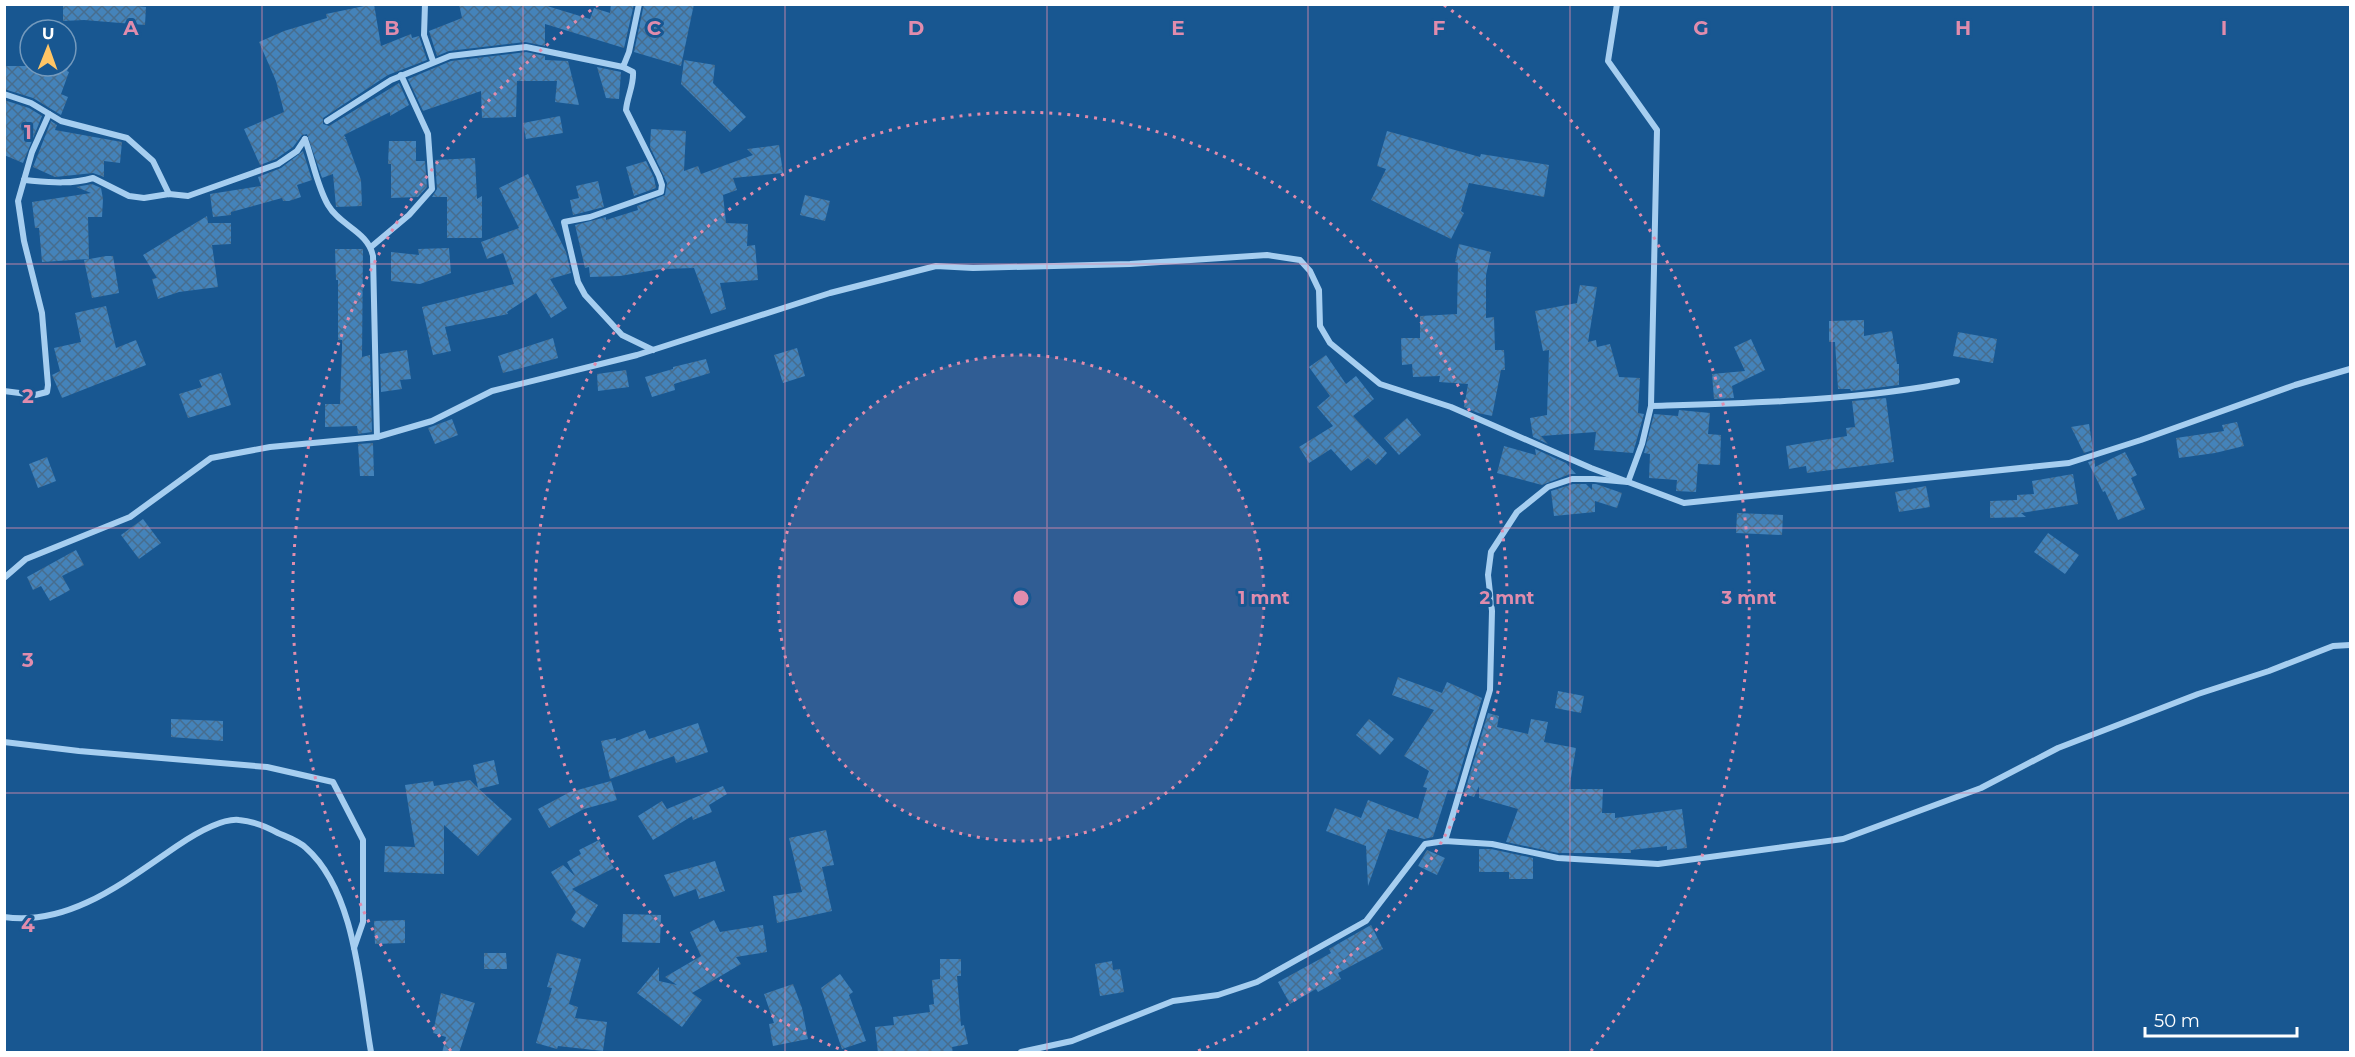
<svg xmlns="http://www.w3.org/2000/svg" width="2355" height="1057" font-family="Montserrat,sans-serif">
<defs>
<pattern id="building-cross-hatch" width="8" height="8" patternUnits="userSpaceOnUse" patternTransform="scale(1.5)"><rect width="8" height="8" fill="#4483ba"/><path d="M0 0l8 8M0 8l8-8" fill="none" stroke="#476d8e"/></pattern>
</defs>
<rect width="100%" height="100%" fill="#185791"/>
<g fill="url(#building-cross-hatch)">
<polygon points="116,4 146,7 145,25 84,20 63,21 63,5"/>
<polygon points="374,4 381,46 411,34 412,38 419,36 427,60 388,75 323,118 323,124 329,126 399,83 409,105 390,116 390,112 344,135 346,138 344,139 346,139 361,180 362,206 336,207 333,174 322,178 307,134 302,135 293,147 276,159 260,165 244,129 284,112 276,81 259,42 284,31 327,18 326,14"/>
<polygon points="459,4 547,6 590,19 594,8 610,13 611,4 634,4 624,48 545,24 545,46 525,42 449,51 437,56 429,31 462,18"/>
<polygon points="644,4 694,4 681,66 634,52"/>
<polygon points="526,52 545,56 545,60 568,61 579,105 555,102 557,81 517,81 516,117 482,118 481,91 423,111 408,79 451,61"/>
<polygon points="684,60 715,65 713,83 746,117 730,132 681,84"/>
<polygon points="4,66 69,66 67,71 69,72 61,94 68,97 61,115 33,98 4,89"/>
<polygon points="597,67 621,72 619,99 606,98"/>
<polygon points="4,100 29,108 42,116 23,163 4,155"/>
<polygon points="560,116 563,133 526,139 523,123"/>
<polygon points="51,121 57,125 55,130 122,142 120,163 104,161 104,177 93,173 55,177 33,167"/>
<polygon points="651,129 686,131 684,171 698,166 701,174 753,155 747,149 779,145 783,173 733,178 737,190 723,195 726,223 748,224 747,246 755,245 758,280 720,283 726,309 711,314 694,268 661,269 620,276 590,277 589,267 585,268 575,225 606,217 606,220 638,210 637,206 665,195 667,183 650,147"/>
<polygon points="1387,131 1480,157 1481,154 1549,165 1544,197 1469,183 1461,211 1464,213 1451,239 1371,200 1386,169 1377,166"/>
<polygon points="389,141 416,141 416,161 425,161 427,187 418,197 391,198 391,164 388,164"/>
<polygon points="303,151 312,180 297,185 301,197 289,201 283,201 282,198 231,212 231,215 213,217 210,194 261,186 258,177 281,168"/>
<polygon points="475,158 477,199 482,196 482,238 447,238 447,197 432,197 437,189 435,160"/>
<polygon points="646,161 654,178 656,188 634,196 626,167"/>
<polygon points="528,174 566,252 571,273 550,279 567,308 551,318 536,293 507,312 508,314 445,327 451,351 433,355 422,307 514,284 503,253 487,259 481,242 519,228 499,188"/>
<polygon points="598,181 604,207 573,215 570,200 579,198 576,186"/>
<polygon points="92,184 101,188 103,199 102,217 88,217 89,259 42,262 39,228 35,228 32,202 91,193 76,187"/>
<polygon points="805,195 830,201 825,221 800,215"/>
<polygon points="207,216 208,223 231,223 231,244 212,245 218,287 179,292 158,299 152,279 157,278 143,255"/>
<polygon points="1459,244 1491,252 1486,275 1486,318 1494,317 1495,350 1504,350 1505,370 1501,370 1492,416 1478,413 1464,407 1468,384 1439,382 1440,376 1413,377 1412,364 1402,365 1401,338 1420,338 1420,316 1457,314 1458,263 1455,262"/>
<polygon points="449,248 451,273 420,284 391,281 391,252 419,255 418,249"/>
<polygon points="335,249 363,249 362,357 370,355 372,432 358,434 357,426 325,427 325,404 340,404 342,348 342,340 338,340 338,280 336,280"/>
<polygon points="106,256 113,256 119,293 92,298 84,260"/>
<polygon points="1580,285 1597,287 1588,342 1596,340 1597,347 1610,344 1619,377 1640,378 1638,413 1644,414 1633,453 1594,450 1596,432 1541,436 1548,444 1533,437 1530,418 1547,415 1549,350 1543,351 1535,311 1577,303"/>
<polygon points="106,306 116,348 136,340 146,365 62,398 52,375 60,371 54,348 81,342 75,313"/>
<polygon points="1864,320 1864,336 1892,331 1897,364 1899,364 1899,385 1851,391 1850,389 1838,389 1835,342 1829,342 1829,321"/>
<polygon points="1958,332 1997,339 1993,363 1953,356"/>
<polygon points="553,338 558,358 503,373 498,356"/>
<polygon points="1751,339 1765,370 1732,386 1734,398 1714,399 1712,374 1745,371 1734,347"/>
<polygon points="797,348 805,376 783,383 774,355"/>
<polygon points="407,350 411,379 400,380 402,389 381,392 380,354"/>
<polygon points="1326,355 1346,384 1356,376 1374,399 1353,416 1387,453 1376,465 1368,458 1351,471 1331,449 1309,463 1299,447 1333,426 1317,407 1330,396 1309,367"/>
<polygon points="706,359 710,373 674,384 675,390 652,397 645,377 673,369 673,367"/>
<polygon points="626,370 629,387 598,391 597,374"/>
<polygon points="221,373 231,405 188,418 179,394 202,387 199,380"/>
<polygon points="1886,398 1894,462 1807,473 1806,466 1789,469 1786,446 1847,436 1846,428 1855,427 1852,401"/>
<polygon points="1679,410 1710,413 1708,434 1721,435 1720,465 1698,464 1696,492 1676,491 1677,480 1649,478 1650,454 1644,453 1654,414 1678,416"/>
<polygon points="1407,418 1421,435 1399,455 1384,438"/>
<polygon points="452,419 458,435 435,444 428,428"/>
<polygon points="2237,422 2244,446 2215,453 2179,458 2176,438 2224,431 2222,425"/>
<polygon points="2089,424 2093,450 2084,453 2071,427"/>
<polygon points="373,443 374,476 360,476 358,444"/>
<polygon points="1504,446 1536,455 1535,449 1566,463 1576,474 1570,474 1542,485 1497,473"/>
<polygon points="2125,452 2137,475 2131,478 2145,509 2118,520 2105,491 2103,492 2088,462 2095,460 2095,467"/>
<polygon points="47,457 56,481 38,488 29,464"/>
<polygon points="2073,474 2078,504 2021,513 2026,517 1990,518 1990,501 2017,500 2017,495 2034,494 2032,481"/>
<polygon points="1573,484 1586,484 1592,490 1592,484 1596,484 1622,493 1617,508 1595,501 1595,512 1554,516 1551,491"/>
<polygon points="1926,486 1930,507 1899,512 1895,492"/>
<polygon points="1737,513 1783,515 1782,535 1736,533"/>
<polygon points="143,519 161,543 139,559 121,535"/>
<polygon points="2048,533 2079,555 2065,574 2034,552"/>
<polygon points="76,550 84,565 62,576 70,590 50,601 41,586 33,590 27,577"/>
<polygon points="1398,677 1442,693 1447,682 1482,698 1454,792 1448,790 1433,837 1424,839 1388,829 1368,886 1366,846 1326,831 1335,808 1361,818 1368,800 1418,819 1427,788 1423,787 1429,771 1404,756 1434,710 1392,695"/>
<polygon points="1558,691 1584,696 1581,713 1555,708"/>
<polygon points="1488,713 1499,716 1497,727 1528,734 1531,719 1548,722 1544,742 1576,748 1569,789 1603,789 1602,813 1615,813 1615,818 1682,809 1687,848 1667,850 1667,846 1631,850 1631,853 1558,853 1506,842 1518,809 1479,798 1479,786 1474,797 1464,794"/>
<polygon points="171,719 223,721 223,741 171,737"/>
<polygon points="1369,719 1394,739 1380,755 1356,735"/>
<polygon points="698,723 708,752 676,763 674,756 610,779 601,741 616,738 616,741 645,730 649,739"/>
<polygon points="494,760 499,784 479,789 512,819 478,856 444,825 444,874 384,872 385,846 415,847 405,785 433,781 434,786 470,780 478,788 473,765"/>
<polygon points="611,781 617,800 584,809 549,828 538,809 570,792"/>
<polygon points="723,786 727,794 709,805 712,812 693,820 692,816 653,840 638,816 662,801 667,809"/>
<polygon points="826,830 834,865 822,867 832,911 777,923 773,896 802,892 789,838"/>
<polygon points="599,840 614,868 572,889 598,905 584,928 571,920 576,912 551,872 563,865 575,876 567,862 581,854 579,850"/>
<polygon points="1479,849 1491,849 1533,858 1533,879 1509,879 1509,872 1479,872"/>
<polygon points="1427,850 1445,858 1437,875 1418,866"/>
<polygon points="715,861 725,891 699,899 696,889 674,897 664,875"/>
<polygon points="623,914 661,915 660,943 622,942"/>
<polygon points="405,920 405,943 375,944 374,921"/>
<polygon points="714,920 720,932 763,925 767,952 736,957 741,964 692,993 702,1000 682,1027 637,993 659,967 659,981 677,985 665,977 701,956 690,932"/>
<polygon points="1371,925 1383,949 1338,973 1341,979 1318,992 1316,989 1290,1004 1278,982 1331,953 1329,949"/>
<polygon points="484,953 506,953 507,969 484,969"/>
<polygon points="557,953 581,959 569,1004 578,1007 575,1018 607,1022 603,1051 558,1046 557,1049 536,1043 552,988 547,987"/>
<polygon points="940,959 961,959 961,976 957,976 961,1026 964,1025 968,1044 952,1047 953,1053 878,1053 875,1027 894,1025 893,1017 930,1012 929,1005 934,1004 932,980 940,979"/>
<polygon points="1112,961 1113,970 1120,969 1124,992 1100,996 1095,964"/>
<polygon points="840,974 853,992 849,995 866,1041 842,1049 821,988"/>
<polygon points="793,984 802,1008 808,1039 773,1046 769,1024 774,1023 764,994"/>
<polygon points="441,993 475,1003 459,1053 442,1053 446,1037 433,1033"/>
</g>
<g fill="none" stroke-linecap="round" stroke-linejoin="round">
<g stroke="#a6cef0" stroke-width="6">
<polyline points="425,4 424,35 433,61"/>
<path d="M623,67L633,72C634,85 627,97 626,110L659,176L662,185L661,192L590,217L564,222L578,282L585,295L622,335L653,350"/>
<polyline points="4,94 31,103 61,121 127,138 153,161 169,194"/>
<polyline points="327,121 391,80 450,56 526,47 623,67 629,52 639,4"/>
<path d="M305,139C313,161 317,186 328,205C340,226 368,231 373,256L377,437"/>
<path d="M24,180C48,182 69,185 93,178L129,196L144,198L169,194L188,196L278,164L297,151L305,139"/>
<polyline points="371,247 409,215 432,189 428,134 401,75"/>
<polyline points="4,391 35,395 47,392 48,385 42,313 24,241 18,201 32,152 49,114"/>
<path d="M1651,406C1754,403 1856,401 1957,381"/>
<polyline points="4,578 26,559 130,517 211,458 270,447 377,437 432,421 492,391 637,355 830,293 936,266 973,268 1130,264 1267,255 1300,260 1310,271 1319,290 1320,326 1330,343 1380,384 1451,407 1591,468 1684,503 2069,463 2141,440 2295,385 2350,369"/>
<polyline points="4,742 79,751 267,767 333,782 363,840 363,922 354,948"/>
<polyline points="1445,841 1490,690 1492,611 1488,575 1491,552 1517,512 1548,487 1572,479 1594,479 1628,482 1642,444 1651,406 1657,130 1608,61 1617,4"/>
<path d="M4,917C69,927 127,880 177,846C192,836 220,818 239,820C252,821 267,827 278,833C287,837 299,841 306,848C356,892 360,990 371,1052"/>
<polyline points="1021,1052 1072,1041 1173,1001 1218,995 1257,982 1366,921 1425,844 1445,841 1492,844 1558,858 1658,864 1843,839 1981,788 2058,748 2198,694 2269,671 2333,646 2350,645"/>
</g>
</g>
<path fill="none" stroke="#e08cad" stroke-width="1.5" stroke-opacity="0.55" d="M262,4V1052M523,4V1052M785,4V1052M1047,4V1052M1308,4V1052M1570,4V1052M1832,4V1052M2093,4V1052M4,264H2350M4,528H2350M4,793H2350"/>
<circle cx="1021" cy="598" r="243" fill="#e08cad" fill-opacity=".12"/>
<g fill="none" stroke="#e08cad" stroke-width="3" stroke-dasharray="3 6">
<circle cx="1021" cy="598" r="243"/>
<path d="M847 1052A486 486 0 1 1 1195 1052"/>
<path d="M451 1051A728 728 0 0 1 598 5M1444 5A728 728 0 0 1 1591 1051"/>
</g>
<g font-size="20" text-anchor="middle" font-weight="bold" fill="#e08cad" stroke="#185791" stroke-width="6" stroke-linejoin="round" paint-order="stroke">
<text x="131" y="35">A</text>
<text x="392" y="35">B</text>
<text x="654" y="35">C</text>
<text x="916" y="35">D</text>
<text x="1178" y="35">E</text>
<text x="1439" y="35">F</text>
<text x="1701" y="35">G</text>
<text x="1963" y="35">H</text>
<text x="2224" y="35">I</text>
<text x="28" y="139">1</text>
<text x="28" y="403">2</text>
<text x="28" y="667">3</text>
<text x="28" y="932">4</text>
</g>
<circle cx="1021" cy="598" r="9" fill="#e08cad" stroke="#185791" stroke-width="3"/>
<g font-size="18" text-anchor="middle" font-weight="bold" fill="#e08cad" stroke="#185791" stroke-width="6" stroke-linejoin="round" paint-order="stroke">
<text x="1264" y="604">1 mnt</text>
<text x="1507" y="604">2 mnt</text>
<text x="1749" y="604">3 mnt</text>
</g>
<rect width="2355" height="1057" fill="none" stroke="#ffffff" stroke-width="12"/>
<g transform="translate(48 48) rotate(1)"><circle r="28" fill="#185791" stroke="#749abd" stroke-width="1.5"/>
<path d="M0-4.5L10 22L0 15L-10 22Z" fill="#ffc565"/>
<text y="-9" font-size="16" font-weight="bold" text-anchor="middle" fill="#ffffff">U</text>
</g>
<path d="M2145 1027v9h152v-9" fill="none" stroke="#ffffff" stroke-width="3"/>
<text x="2154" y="1027" font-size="18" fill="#ffffff" stroke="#185791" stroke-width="4.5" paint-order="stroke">50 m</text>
</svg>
